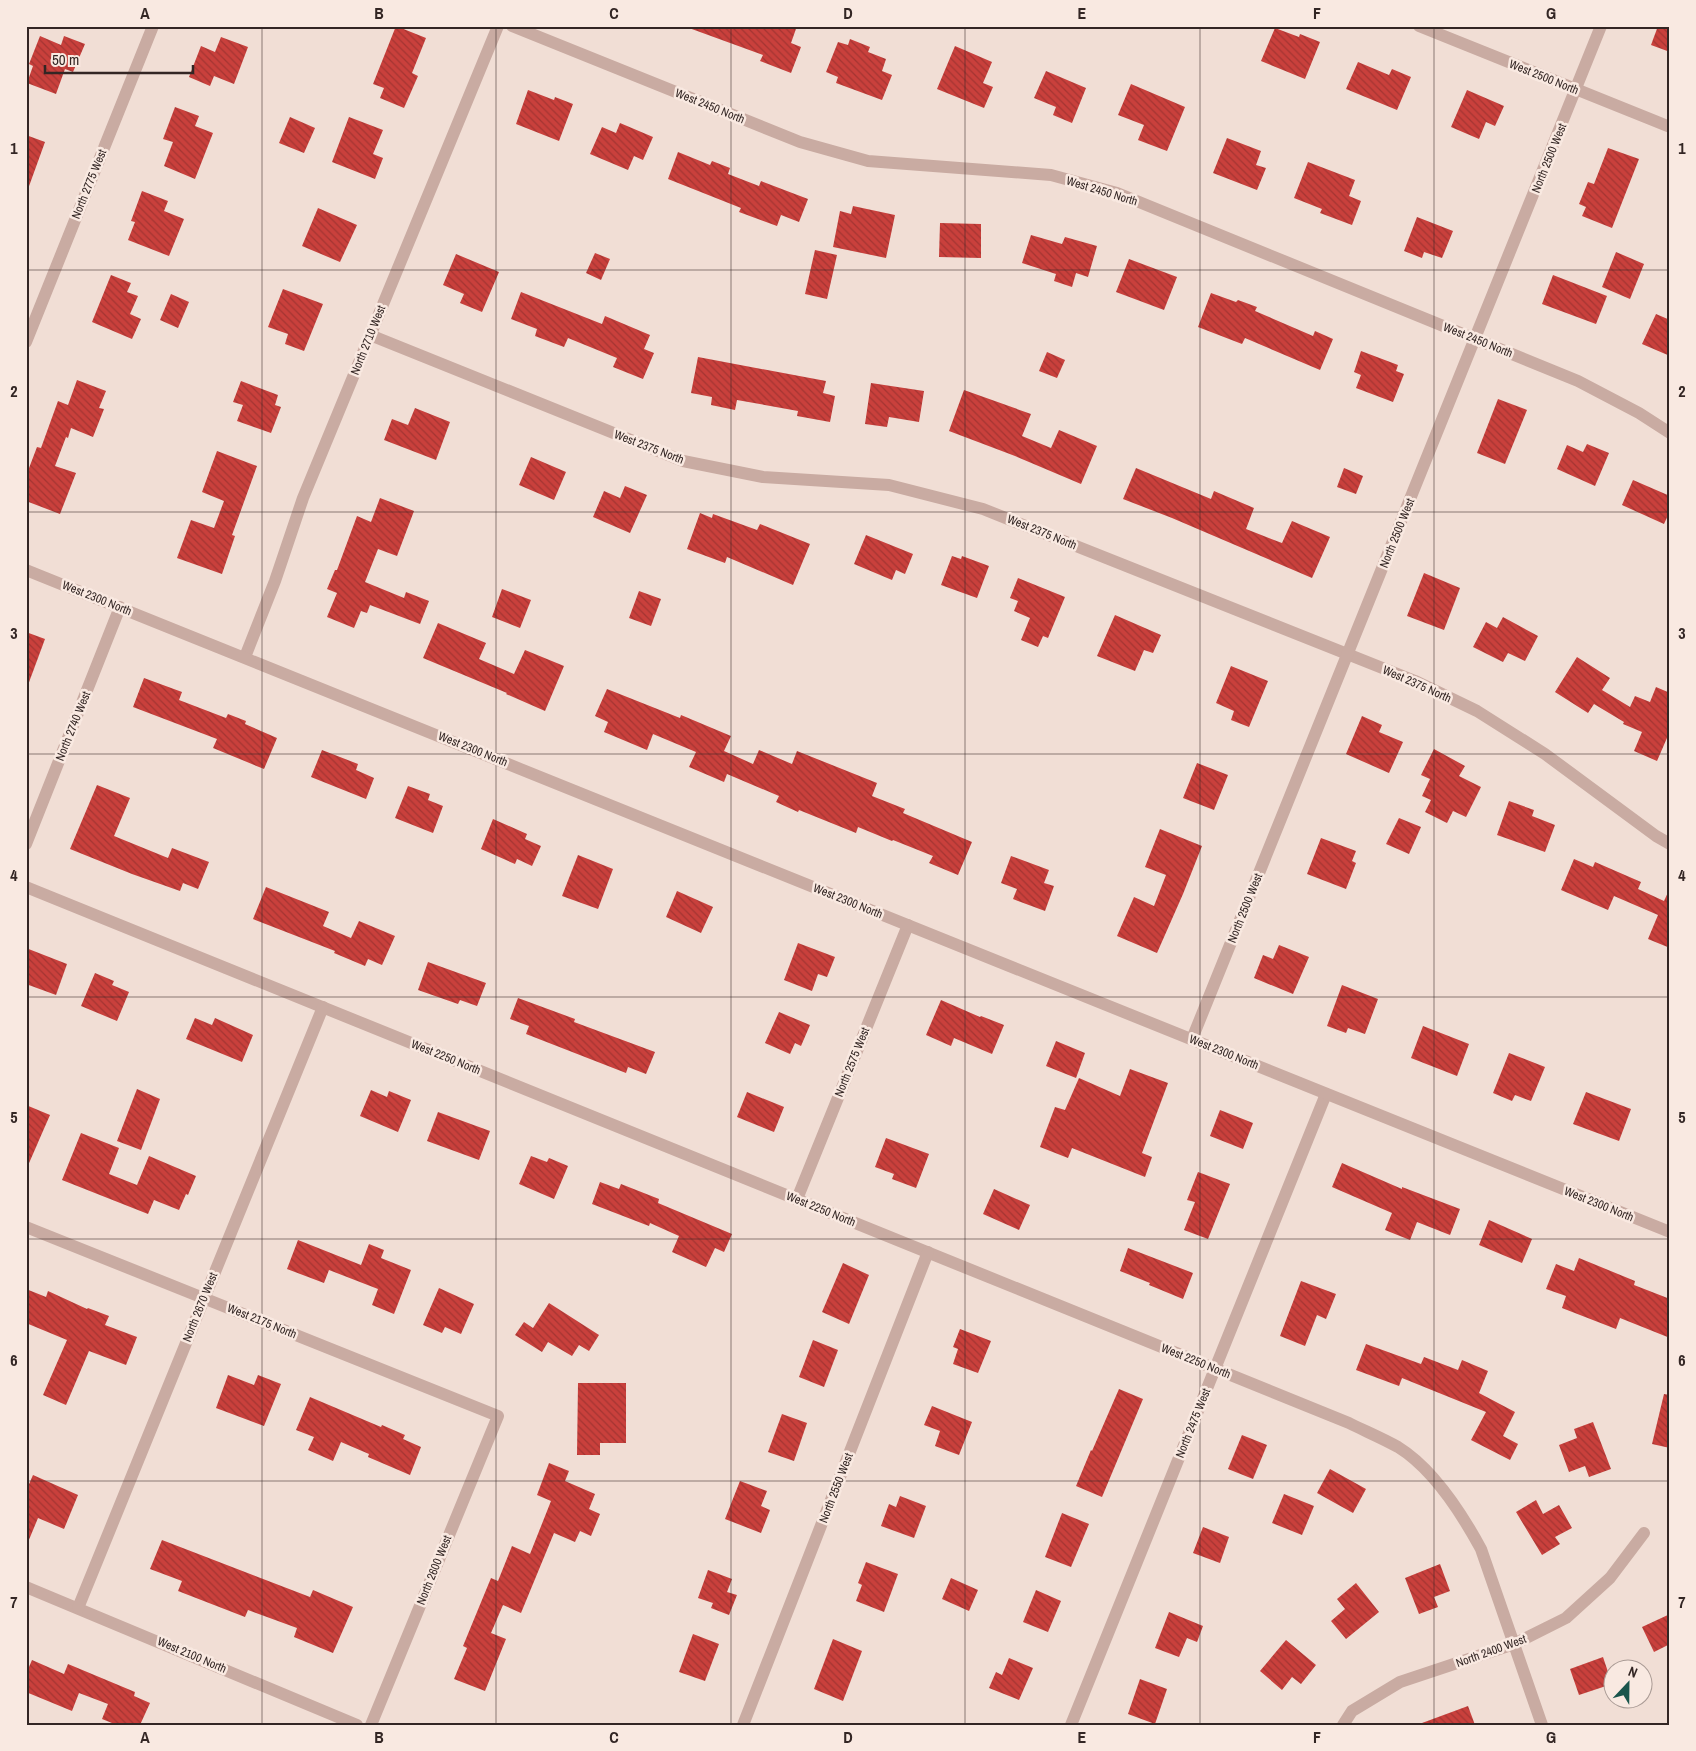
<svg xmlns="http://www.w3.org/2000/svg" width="1696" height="1751" font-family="'Archivo Narrow',sans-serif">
<defs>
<pattern id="building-back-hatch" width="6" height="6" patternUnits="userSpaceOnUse" patternTransform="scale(1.25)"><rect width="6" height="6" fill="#c9403c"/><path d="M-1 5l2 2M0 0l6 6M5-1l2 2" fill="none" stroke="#a43532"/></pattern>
</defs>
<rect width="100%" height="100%" fill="#f1ded5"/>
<g fill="url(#building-back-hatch)">
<polygon points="396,26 426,38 412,73 418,76 404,108 380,98 384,88 373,84"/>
<polygon points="689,26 797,26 791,43 801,47 791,73 760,61 763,55 689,28"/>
<polygon points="1658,26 1670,26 1670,52 1651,45"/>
<polygon points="1275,28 1299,37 1300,34 1320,42 1305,79 1261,61"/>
<polygon points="40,36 61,45 64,36 85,44 73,72 65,69 56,94 27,83 33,66 29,64"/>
<polygon points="221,37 248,47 234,84 214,76 210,86 189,77 201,46 215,52"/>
<polygon points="850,39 870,47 868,52 886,59 882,71 892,75 882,100 836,83 838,77 826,72 838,42 848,45"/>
<polygon points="955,46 992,62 983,83 993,87 984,108 937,89"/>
<polygon points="1358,62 1389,75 1392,69 1411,77 1397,110 1346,89"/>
<polygon points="1046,71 1086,88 1072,123 1053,115 1056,107 1034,98"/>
<polygon points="1131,84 1185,107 1167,151 1138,140 1144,125 1118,115"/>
<polygon points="528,90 554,100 555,97 573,104 559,141 516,124"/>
<polygon points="1467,90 1504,106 1495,126 1486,122 1479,139 1451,127"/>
<polygon points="175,107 199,116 195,126 213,133 195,179 164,166 173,142 163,139"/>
<polygon points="290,117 315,128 304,153 279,143"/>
<polygon points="349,117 383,130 373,154 383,158 375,179 332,162"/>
<polygon points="620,123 653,137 643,160 634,156 628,170 590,154 602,127 616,133"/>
<polygon points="26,135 45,142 28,189 26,188"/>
<polygon points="1227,138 1261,151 1256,165 1266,168 1257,190 1213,173"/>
<polygon points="1608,148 1639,159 1612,228 1582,216 1586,207 1579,204 1588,182 1594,184"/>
<polygon points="678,152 710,165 712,161 730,168 728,174 759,186 761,181 808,199 799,222 781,215 777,226 739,212 741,208 668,179"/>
<polygon points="1308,162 1355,180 1349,196 1361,201 1352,225 1320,213 1322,209 1294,198"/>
<polygon points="142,191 168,201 164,211 184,219 169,256 128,240 135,222 131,221"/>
<polygon points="853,206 895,215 886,258 833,247 840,211 851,214"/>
<polygon points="318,208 357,225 340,262 302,246"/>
<polygon points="1417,217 1453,231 1442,258 1424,252 1422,258 1404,251"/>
<polygon points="940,223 981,224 981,258 939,257"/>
<polygon points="1031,235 1062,244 1065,237 1097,246 1088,277 1076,273 1072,287 1054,281 1056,274 1022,263"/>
<polygon points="815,250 837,255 827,299 805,294"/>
<polygon points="1616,252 1644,264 1630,299 1602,287"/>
<polygon points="595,253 610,259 601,280 586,273"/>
<polygon points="456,254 499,272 482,312 460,303 464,294 443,285"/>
<polygon points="1129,259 1177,277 1164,310 1116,292"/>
<polygon points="111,275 131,283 127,292 138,296 130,314 141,319 132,339 92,322"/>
<polygon points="1553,275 1607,296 1596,324 1542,304"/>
<polygon points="283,289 323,304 304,351 285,344 288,334 268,327"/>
<polygon points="521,292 602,324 605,316 650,335 644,349 654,353 643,379 613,367 617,358 568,338 564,347 535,336 537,329 511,319"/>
<polygon points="1211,293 1236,302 1238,300 1257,307 1255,311 1313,336 1315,331 1333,339 1320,370 1245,338 1242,344 1198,327"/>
<polygon points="171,294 189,302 178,328 160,320"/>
<polygon points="1656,314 1670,320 1670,356 1642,344"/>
<polygon points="1361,351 1398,365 1396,371 1404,374 1393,402 1356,388 1361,375 1354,372"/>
<polygon points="1047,352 1065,360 1057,378 1039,371"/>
<polygon points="698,357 826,381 823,393 835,396 830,422 797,416 798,411 737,400 735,410 711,405 712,397 691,393"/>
<polygon points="77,380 106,391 99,408 104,409 93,437 71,428 68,438 66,437 55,466 76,473 60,514 26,501 26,476 37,447 41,448 58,401 68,405"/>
<polygon points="241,381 278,395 275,405 281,407 271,433 237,421 243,405 233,402"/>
<polygon points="871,383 924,391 919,422 889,417 887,427 865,424"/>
<polygon points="964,390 1031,414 1022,436 1051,448 1059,430 1097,446 1081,484 1015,456 949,431"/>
<polygon points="1498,399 1527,410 1505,464 1477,453"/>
<polygon points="415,408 450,422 436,460 384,440 392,419 408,425"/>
<polygon points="1587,444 1609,453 1595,486 1557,469 1567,445 1583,452"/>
<polygon points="217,451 257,466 232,535 235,536 222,574 177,558 191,520 214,528 224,501 202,492"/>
<polygon points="531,457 566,472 554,500 519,485"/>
<polygon points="1136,468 1211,499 1214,491 1254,508 1246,529 1274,540 1282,543 1292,521 1330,537 1312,578 1172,518 1123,499"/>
<polygon points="1344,468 1363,476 1356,494 1337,487"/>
<polygon points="1633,480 1670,496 1670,511 1664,524 1622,505"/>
<polygon points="625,486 647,495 630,533 593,517 604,491 620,498"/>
<polygon points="380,498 414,511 397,556 378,549 365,582 404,598 406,592 429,601 420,624 370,605 367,613 361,611 354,628 327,617 337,593 327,589 335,570 337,570 357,516 371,522"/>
<polygon points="700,513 712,518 713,514 757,530 760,524 810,544 793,585 727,557 725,563 687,549"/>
<polygon points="866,535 913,554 905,574 896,570 892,580 854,564"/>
<polygon points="952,556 961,559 962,556 989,566 977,598 941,585"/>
<polygon points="1424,573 1460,588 1444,630 1407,616"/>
<polygon points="1018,578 1065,597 1048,638 1043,636 1038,647 1021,640 1030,618 1014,611 1018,601 1010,598"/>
<polygon points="502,589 531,600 520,628 492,617"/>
<polygon points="639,591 661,599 651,626 629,618"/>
<polygon points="1115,615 1161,635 1153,653 1144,650 1135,671 1097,656"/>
<polygon points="1503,617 1538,636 1525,661 1508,653 1503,662 1473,647 1486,622 1497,628"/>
<polygon points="438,623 486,643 479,659 514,674 525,650 564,666 545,711 506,694 507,693 423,658"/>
<polygon points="26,632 45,639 28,685 26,685"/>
<polygon points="1577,657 1610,678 1602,690 1630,707 1635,696 1650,702 1656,687 1670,693 1670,731 1657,761 1634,751 1642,732 1623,724 1624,722 1594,704 1588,713 1555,692"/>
<polygon points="1231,666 1268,681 1249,727 1231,720 1234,711 1216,703"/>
<polygon points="144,678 182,692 179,700 226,718 228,714 246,721 245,724 277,738 264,769 213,748 217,739 133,707"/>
<polygon points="607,689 680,718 681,715 731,736 724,751 753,764 759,750 792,764 797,751 877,783 872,796 905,809 903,813 972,842 958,875 929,863 933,856 893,840 892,841 858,827 856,833 799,810 798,812 776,802 779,796 727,774 724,782 689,767 696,752 653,734 647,750 604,732 608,722 595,716"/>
<polygon points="1362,716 1382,725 1379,732 1403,742 1389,773 1346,754"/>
<polygon points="1434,749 1465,766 1459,776 1481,787 1466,817 1453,811 1447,823 1425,812 1431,800 1422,796 1430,779 1421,775"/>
<polygon points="322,750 358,764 356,770 374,778 366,799 311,777"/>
<polygon points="1197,763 1228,775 1214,810 1183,798"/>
<polygon points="97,785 130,798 114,836 168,858 172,848 209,862 198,889 183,883 180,891 132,874 70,849"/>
<polygon points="408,786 430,794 428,800 443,806 433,833 395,818"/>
<polygon points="1509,801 1534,810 1532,816 1555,825 1545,852 1497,835"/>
<polygon points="1399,818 1421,827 1409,854 1386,844"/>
<polygon points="493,819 527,834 525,839 541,846 532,866 517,859 515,864 481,849"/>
<polygon points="1160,829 1202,846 1183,894 1157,953 1117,936 1134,897 1154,906 1166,875 1145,867"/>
<polygon points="1321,838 1356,851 1352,861 1356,863 1346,889 1307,874"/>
<polygon points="578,855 613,869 598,909 562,896"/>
<polygon points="1011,856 1049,870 1044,883 1054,886 1045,911 1013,899 1017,889 1001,883"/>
<polygon points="1574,859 1593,867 1595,862 1641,882 1638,889 1664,901 1670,888 1670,948 1648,939 1658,915 1614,896 1608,910 1561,890"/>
<polygon points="266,887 329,912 323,926 351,938 359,921 395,936 382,965 368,959 365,966 334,953 335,951 253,919"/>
<polygon points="677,891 713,907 701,933 666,917"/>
<polygon points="798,943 835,957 827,977 818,974 812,991 784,980"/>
<polygon points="1279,945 1309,957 1293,994 1254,978 1263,955 1273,959"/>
<polygon points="26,948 67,964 56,995 26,984"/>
<polygon points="428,962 486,983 477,1006 460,1000 458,1004 418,990"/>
<polygon points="95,973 114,981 112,985 129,992 117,1021 81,1006"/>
<polygon points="1342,985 1378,999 1365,1034 1348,1028 1346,1033 1327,1026"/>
<polygon points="518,998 575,1019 574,1022 655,1052 646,1074 628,1067 626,1073 526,1034 529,1026 510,1019"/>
<polygon points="941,1000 980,1017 981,1016 1004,1025 992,1054 954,1038 951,1046 926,1035"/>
<polygon points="779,1012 810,1025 801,1046 795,1043 790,1054 765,1043"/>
<polygon points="195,1018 212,1025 215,1018 253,1035 242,1062 186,1039"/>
<polygon points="1423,1026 1469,1044 1457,1076 1411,1058"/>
<polygon points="1056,1041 1085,1053 1076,1078 1046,1066"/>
<polygon points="1509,1053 1545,1067 1531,1101 1515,1095 1512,1101 1493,1093"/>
<polygon points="1130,1069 1168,1083 1142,1153 1152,1157 1145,1177 1072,1148 1068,1158 1040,1147 1055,1107 1065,1110 1079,1078 1120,1096"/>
<polygon points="137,1089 160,1099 141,1150 117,1141"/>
<polygon points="371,1090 387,1097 389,1091 411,1100 398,1132 360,1116"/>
<polygon points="747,1092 784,1107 774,1132 737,1117"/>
<polygon points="1586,1092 1631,1109 1619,1141 1573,1124"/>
<polygon points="26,1105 50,1115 26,1170"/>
<polygon points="1220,1110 1253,1123 1243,1149 1210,1136"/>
<polygon points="438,1112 490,1131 479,1160 427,1141"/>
<polygon points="81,1133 119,1148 109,1174 137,1185 149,1156 196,1176 188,1195 186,1194 179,1210 154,1200 148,1214 62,1180"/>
<polygon points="886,1138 929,1154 916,1188 892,1179 894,1174 875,1167"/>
<polygon points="531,1156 547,1162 549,1158 568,1166 554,1199 519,1184"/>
<polygon points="1342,1163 1402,1189 1402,1187 1460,1209 1450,1235 1417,1222 1410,1240 1385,1230 1392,1213 1332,1187"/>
<polygon points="1198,1172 1230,1184 1208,1239 1184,1230 1195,1202 1187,1200"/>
<polygon points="600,1182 619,1189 621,1184 659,1199 658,1203 732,1234 724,1252 715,1248 706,1267 672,1252 679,1236 650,1223 649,1226 592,1204"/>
<polygon points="994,1189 1030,1205 1019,1230 983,1214"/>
<polygon points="1489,1220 1532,1239 1522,1263 1479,1245"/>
<polygon points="298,1240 361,1265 369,1244 384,1250 381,1258 411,1270 394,1314 372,1305 378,1289 329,1270 324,1283 287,1269"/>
<polygon points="1128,1248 1193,1273 1183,1299 1149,1285 1150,1283 1120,1271"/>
<polygon points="1579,1258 1635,1281 1634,1285 1670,1299 1670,1338 1620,1318 1616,1329 1562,1308 1566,1296 1546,1289 1556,1264 1574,1271"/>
<polygon points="843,1263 869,1275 849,1324 822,1312"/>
<polygon points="1301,1281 1336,1294 1326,1319 1317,1315 1305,1346 1280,1336"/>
<polygon points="439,1288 474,1304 461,1334 445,1327 442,1333 423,1325"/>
<polygon points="26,1289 46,1297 48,1291 87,1309 88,1308 109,1316 105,1325 137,1337 126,1365 89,1351 66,1405 43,1395 67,1340 26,1323"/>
<polygon points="549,1303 599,1335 589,1351 579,1345 572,1356 548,1342 542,1352 515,1335 524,1322 533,1328"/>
<polygon points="960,1329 991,1341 978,1373 953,1364 958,1349 953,1347"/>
<polygon points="813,1340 838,1350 824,1387 799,1377"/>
<polygon points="1366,1344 1421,1364 1424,1357 1458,1370 1462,1360 1488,1371 1479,1393 1515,1412 1503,1436 1518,1444 1510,1460 1471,1440 1486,1412 1402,1378 1399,1386 1356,1370"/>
<polygon points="228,1375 254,1385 258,1375 281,1384 264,1426 216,1408"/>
<polygon points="578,1383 626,1383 626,1443 600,1443 600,1455 577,1455"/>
<polygon points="1119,1389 1143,1399 1102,1497 1076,1486 1091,1450 1092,1451"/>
<polygon points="1664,1394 1670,1395 1670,1448 1652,1444"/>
<polygon points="310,1397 381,1427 382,1425 405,1435 403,1439 421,1447 410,1475 368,1457 369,1454 341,1442 333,1461 308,1450 314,1437 296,1430"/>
<polygon points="932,1406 972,1422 959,1455 935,1446 940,1431 924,1425"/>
<polygon points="782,1414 807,1423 794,1461 768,1452"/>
<polygon points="1593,1422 1611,1469 1589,1477 1585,1466 1569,1472 1559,1445 1577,1438 1574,1429"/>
<polygon points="1242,1435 1267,1445 1253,1479 1228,1469"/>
<polygon points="549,1463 569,1471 565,1481 595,1494 589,1509 600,1514 591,1536 580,1531 575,1542 554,1533 521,1613 503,1605 491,1633 506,1639 485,1691 454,1679 467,1648 463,1646 491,1578 498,1581 512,1546 530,1554 551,1501 537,1495"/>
<polygon points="1330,1469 1366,1489 1353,1513 1317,1493"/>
<polygon points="33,1475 78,1495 64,1529 38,1518 26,1547 26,1491"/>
<polygon points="740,1481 767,1491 761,1506 770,1510 761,1533 725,1519"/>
<polygon points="1284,1494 1314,1506 1302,1535 1272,1523"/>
<polygon points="900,1496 926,1506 914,1538 881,1526 889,1504 896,1507"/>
<polygon points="1536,1500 1543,1514 1559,1505 1572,1528 1555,1537 1560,1544 1542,1555 1516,1512"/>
<polygon points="1062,1513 1089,1524 1071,1567 1045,1557"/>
<polygon points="1203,1527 1229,1537 1220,1563 1193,1553"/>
<polygon points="162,1540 310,1597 313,1590 353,1607 333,1653 294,1637 297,1628 248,1610 245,1617 178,1591 182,1581 150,1569"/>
<polygon points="866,1562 898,1574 884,1612 856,1601 862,1585 858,1583"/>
<polygon points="1440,1564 1450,1591 1434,1597 1438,1607 1419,1614 1405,1578"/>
<polygon points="708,1570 732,1579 727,1592 737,1595 729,1615 711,1608 713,1603 698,1598"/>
<polygon points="951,1578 978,1590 969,1611 942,1599"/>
<polygon points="1356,1583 1379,1612 1346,1639 1331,1621 1345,1609 1337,1599"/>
<polygon points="1036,1590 1061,1601 1048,1632 1023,1622"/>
<polygon points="1169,1612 1203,1626 1197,1642 1187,1638 1179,1657 1155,1648"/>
<polygon points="1670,1614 1670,1644 1654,1652 1642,1627"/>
<polygon points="693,1634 719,1644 705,1681 679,1672"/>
<polygon points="833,1639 862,1651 843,1701 814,1689"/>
<polygon points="1286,1640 1316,1665 1301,1684 1292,1677 1282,1690 1260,1671"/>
<polygon points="1603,1657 1612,1684 1579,1695 1570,1669"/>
<polygon points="1009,1658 1033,1668 1019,1700 989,1688 996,1672 1002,1675"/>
<polygon points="32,1660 64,1674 68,1664 135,1692 134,1696 150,1703 140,1725 117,1725 102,1719 108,1704 79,1693 72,1711 26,1692 26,1674"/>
<polygon points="1140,1679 1167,1689 1155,1724 1128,1714"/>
<polygon points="1468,1706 1475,1725 1422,1725 1422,1723"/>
</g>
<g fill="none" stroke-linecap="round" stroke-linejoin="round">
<g stroke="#c9aba2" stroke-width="12">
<polyline points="512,26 800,142 868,161 1051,175 1117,193 1578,381 1639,413 1670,433"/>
<polyline points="1419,26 1670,127"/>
<polyline points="370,335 683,461 763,477 889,485 983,509 1415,681 1477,711 1545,754 1656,836 1670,844"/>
<polyline points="26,342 153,26"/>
<polyline points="245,657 275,581 303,498 498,26"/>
<polyline points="26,844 120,607"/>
<path d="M26,887L1349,1423C1365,1431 1382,1438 1398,1447C1432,1468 1462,1514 1481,1549L1542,1725"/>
<polyline points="1192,1039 1601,26"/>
<polyline points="797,1199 908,925"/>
<polyline points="26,1227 498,1416 371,1725"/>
<polyline points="26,1587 357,1725"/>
<polyline points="78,1608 323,1007"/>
<polyline points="743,1725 928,1252"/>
<polyline points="1071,1725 1326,1094"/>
<polyline points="1343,1725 1352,1711 1400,1682 1514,1644 1566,1618 1610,1578 1644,1533"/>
</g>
<polyline stroke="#c9aba2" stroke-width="12" points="26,570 1670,1232"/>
</g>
<path fill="none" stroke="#332624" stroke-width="1" stroke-opacity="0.55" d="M262,26V1725M496,26V1725M731,26V1725M965,26V1725M1200,26V1725M1434,26V1725M26,270H1670M26,512H1670M26,754H1670M26,997H1670M26,1239H1670M26,1481H1670"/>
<g text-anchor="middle" stroke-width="5" stroke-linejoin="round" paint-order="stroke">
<g font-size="12" fill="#332624" stroke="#f9e9e1">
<text transform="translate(1544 77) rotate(22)" y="4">West 2500 North</text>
<text transform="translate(710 106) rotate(22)" y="4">West 2450 North</text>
<text transform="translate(1549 158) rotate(-68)" y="4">North 2500 West</text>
<text transform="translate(89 184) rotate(-68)" y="4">North 2775 West</text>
<text transform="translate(1102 191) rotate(17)" y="4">West 2450 North</text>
<text transform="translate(368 340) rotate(-68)" y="4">North 2710 West</text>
<text transform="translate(1478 340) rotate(22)" y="4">West 2450 North</text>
<text transform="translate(649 447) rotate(21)" y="4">West 2375 North</text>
<text transform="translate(1042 532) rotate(22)" y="4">West 2375 North</text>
<text transform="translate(1397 533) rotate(-68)" y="4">North 2500 West</text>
<text transform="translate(97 598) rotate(22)" y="4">West 2300 North</text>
<text transform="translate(1417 684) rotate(24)" y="4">West 2375 North</text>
<text transform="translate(73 726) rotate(-68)" y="4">North 2740 West</text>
<text transform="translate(473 749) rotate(22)" y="4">West 2300 North</text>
<text transform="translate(848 901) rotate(22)" y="4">West 2300 North</text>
<text transform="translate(1245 908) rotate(-68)" y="4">North 2500 West</text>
<text transform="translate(1224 1052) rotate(22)" y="4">West 2300 North</text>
<text transform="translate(446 1057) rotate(22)" y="4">West 2250 North</text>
<text transform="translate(852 1062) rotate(-68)" y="4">North 2575 West</text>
<text transform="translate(1599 1204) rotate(22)" y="4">West 2300 North</text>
<text transform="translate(821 1209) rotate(22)" y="4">West 2250 North</text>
<text transform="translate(200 1307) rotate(-68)" y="4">North 2670 West</text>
<text transform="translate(262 1321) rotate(22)" y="4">West 2175 North</text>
<text transform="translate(1196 1361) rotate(22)" y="4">West 2250 North</text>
<text transform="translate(1193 1423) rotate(-68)" y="4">North 2475 West</text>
<text transform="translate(836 1488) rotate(-69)" y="4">North 2550 West</text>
<text transform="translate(434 1570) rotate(-68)" y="4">North 2600 West</text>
<text transform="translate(1491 1651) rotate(-20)" y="4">North 2400 West</text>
<text transform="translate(192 1655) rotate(23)" y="4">West 2100 North</text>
</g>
</g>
<rect width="1696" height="1751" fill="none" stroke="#f9e9e1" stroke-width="55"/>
<g transform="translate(1628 1684) rotate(22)"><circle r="24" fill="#f9e9e1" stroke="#aa9b95"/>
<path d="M0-4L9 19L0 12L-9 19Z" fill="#1a554c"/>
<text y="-8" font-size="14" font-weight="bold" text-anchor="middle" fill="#332624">N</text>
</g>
<path d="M45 65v8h148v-8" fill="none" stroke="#332624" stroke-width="2.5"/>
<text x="52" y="65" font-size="15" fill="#332624" stroke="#f9e9e1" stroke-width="4" paint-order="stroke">50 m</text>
<rect x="28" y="28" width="1640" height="1696" fill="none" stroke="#332624" stroke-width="2"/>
<g font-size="16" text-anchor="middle" font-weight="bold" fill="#332624">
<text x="145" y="19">A</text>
<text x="379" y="19">B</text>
<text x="614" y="19">C</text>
<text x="848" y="19">D</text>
<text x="1082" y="19">E</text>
<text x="1317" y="19">F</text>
<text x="1551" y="19">G</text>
<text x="14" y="154">1</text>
<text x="1682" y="154">1</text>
<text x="14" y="397">2</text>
<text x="1682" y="397">2</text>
<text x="14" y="639">3</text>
<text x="1682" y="639">3</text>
<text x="14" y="881">4</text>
<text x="1682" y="881">4</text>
<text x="14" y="1123">5</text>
<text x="1682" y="1123">5</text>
<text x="14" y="1366">6</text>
<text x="1682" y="1366">6</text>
<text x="14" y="1608">7</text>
<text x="1682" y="1608">7</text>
<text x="145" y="1743">A</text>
<text x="379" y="1743">B</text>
<text x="614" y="1743">C</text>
<text x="848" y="1743">D</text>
<text x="1082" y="1743">E</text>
<text x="1317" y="1743">F</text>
<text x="1551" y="1743">G</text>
</g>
</svg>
